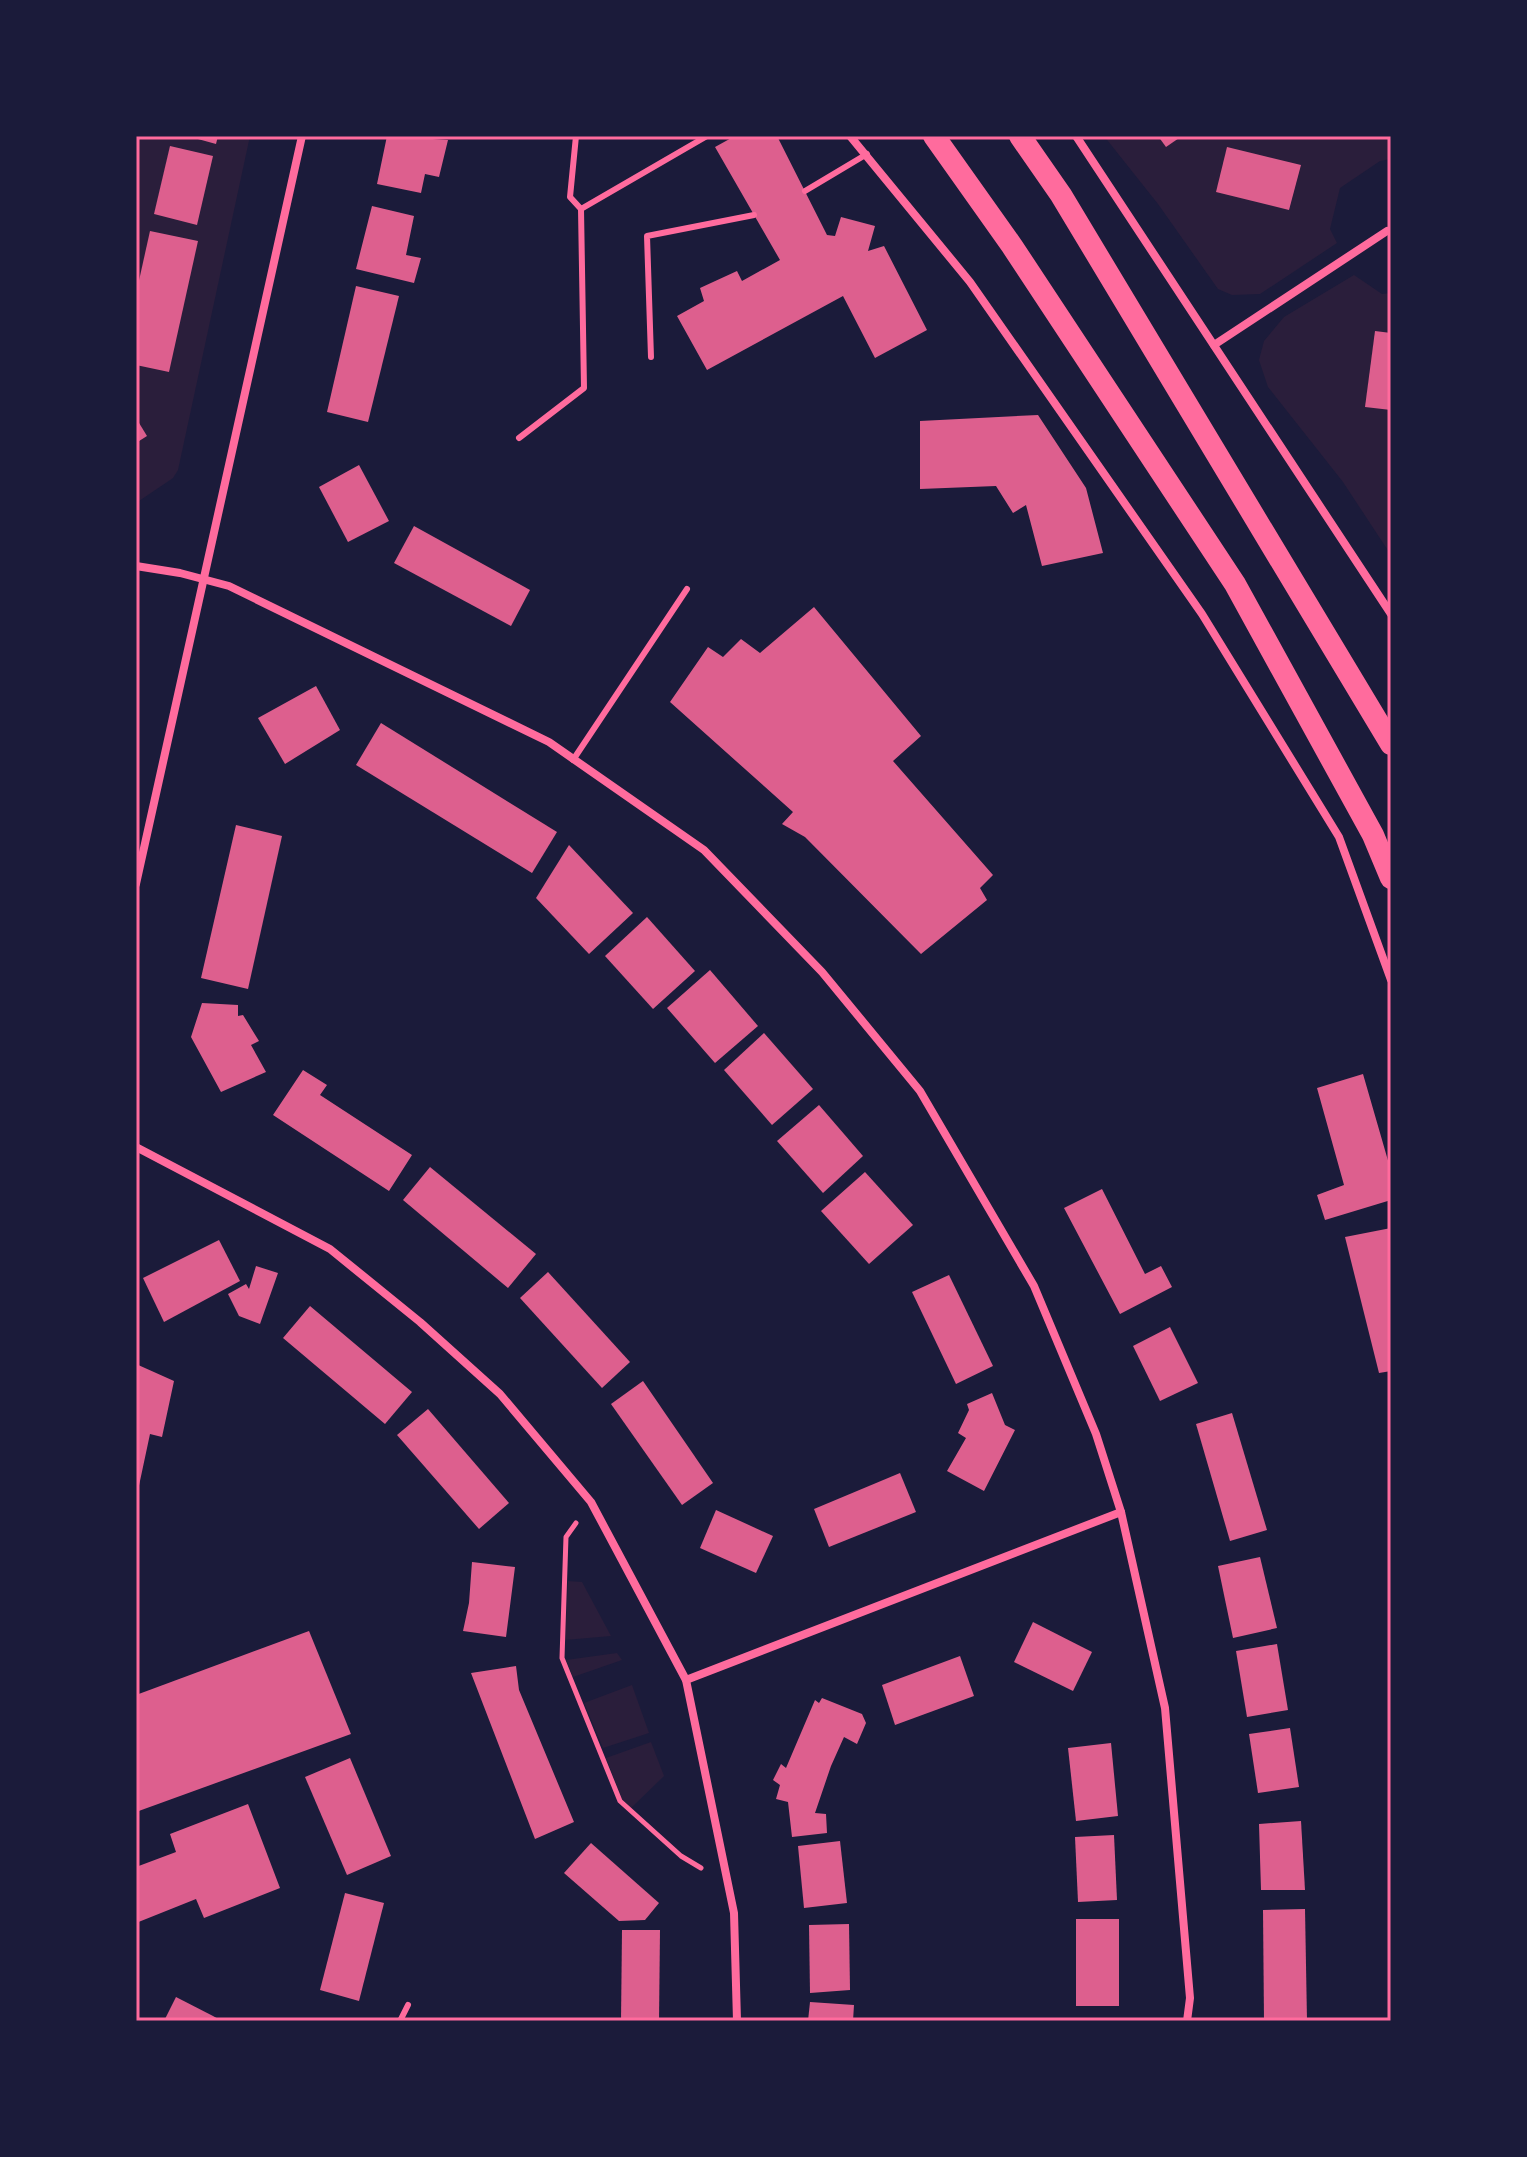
<svg xmlns="http://www.w3.org/2000/svg" width="1527" height="2157" font-family="'PT Serif',serif">
<rect width="100%" height="100%" fill="#1b1b3a"/>
<g fill="#2a1e3b">
<polygon points="136,136 250,136 178,470 173,478 136,503"/>
<polygon points="1104,136 1391,136 1391,159 1380,161 1340,188 1330,229 1337,243 1260,294 1232,295 1218,289 1158,204"/>
<polygon points="1354,275 1382,294 1391,293 1391,555 1343,482 1268,387 1259,360 1264,341 1284,317"/>
<polygon points="568,1581 582,1582 611,1636 565,1640"/>
<polygon points="617,1653 622,1660 573,1677 566,1660"/>
<polygon points="632,1685 649,1733 603,1748 584,1703"/>
<polygon points="651,1742 664,1776 631,1808 622,1799 606,1758"/>
</g>
<g fill="#dd5f8e">
<polygon points="187,136 218,136 216,144"/>
<polygon points="387,136 448,140 439,177 425,174 421,193 377,184"/>
<polygon points="735,136 777,136 827,235 835,236 841,217 875,226 868,251 884,246 927,330 875,358 843,296 707,370 677,316 704,301 700,288 737,271 742,281 780,260 715,147"/>
<polygon points="1158,136 1182,136 1166,147"/>
<polygon points="170,146 213,156 197,225 154,214"/>
<polygon points="1227,147 1301,165 1289,210 1216,192"/>
<polygon points="372,206 414,216 406,255 421,258 414,283 356,269"/>
<polygon points="150,231 198,241 169,372 136,365 136,294"/>
<polygon points="356,286 399,296 368,422 327,412"/>
<polygon points="1375,331 1391,333 1391,410 1365,407"/>
<polygon points="1038,415 1086,488 1103,553 1042,566 1026,505 1013,513 996,486 920,489 920,421"/>
<polygon points="136,418 147,436 136,443"/>
<polygon points="359,465 389,521 348,542 319,487"/>
<polygon points="414,526 530,590 511,626 394,563"/>
<polygon points="814,607 921,736 893,761 993,875 980,888 987,900 921,954 805,837 782,824 793,812 670,702 708,647 723,657 741,639 760,653"/>
<polygon points="316,686 340,730 285,764 258,718"/>
<polygon points="381,723 557,832 532,873 356,765"/>
<polygon points="236,825 282,836 248,989 201,978"/>
<polygon points="569,845 633,913 589,954 536,898"/>
<polygon points="647,917 695,971 653,1009 605,956"/>
<polygon points="710,970 758,1026 715,1063 667,1008"/>
<polygon points="202,1003 238,1005 238,1016 243,1015 259,1041 251,1045 266,1072 221,1092 191,1037"/>
<polygon points="764,1033 813,1089 772,1125 724,1070"/>
<polygon points="303,1070 327,1085 320,1095 412,1155 389,1191 273,1115"/>
<polygon points="1363,1074 1391,1171 1391,1200 1325,1220 1317,1195 1344,1185 1317,1088"/>
<polygon points="819,1105 863,1156 823,1193 777,1141"/>
<polygon points="430,1167 536,1254 508,1288 403,1200"/>
<polygon points="865,1172 913,1225 869,1264 821,1211"/>
<polygon points="1102,1189 1145,1274 1161,1266 1172,1287 1120,1314 1064,1208"/>
<polygon points="1391,1228 1391,1371 1379,1373 1345,1237"/>
<polygon points="219,1240 240,1281 164,1322 143,1278"/>
<polygon points="256,1266 278,1273 260,1324 239,1316 228,1294 246,1284 249,1289"/>
<polygon points="548,1272 630,1362 602,1388 520,1298"/>
<polygon points="949,1275 993,1366 956,1384 912,1292"/>
<polygon points="310,1306 412,1392 385,1424 283,1338"/>
<polygon points="1170,1327 1198,1383 1160,1401 1133,1346"/>
<polygon points="136,1364 174,1381 162,1437 150,1434 137,1495"/>
<polygon points="643,1381 713,1483 682,1505 611,1404"/>
<polygon points="992,1393 1005,1425 1015,1430 984,1491 947,1471 966,1438 958,1433 969,1410 967,1404"/>
<polygon points="428,1409 509,1503 479,1529 397,1435"/>
<polygon points="1232,1413 1267,1530 1230,1541 1196,1424"/>
<polygon points="900,1473 916,1512 829,1547 814,1509"/>
<polygon points="716,1510 773,1536 756,1573 700,1548"/>
<polygon points="1260,1557 1277,1628 1233,1638 1218,1566"/>
<polygon points="472,1562 515,1567 506,1637 463,1631 469,1603"/>
<polygon points="1033,1622 1092,1652 1073,1691 1014,1662"/>
<polygon points="309,1631 351,1734 136,1812 136,1695"/>
<polygon points="1277,1644 1288,1710 1247,1717 1236,1651"/>
<polygon points="960,1656 974,1696 895,1725 882,1685"/>
<polygon points="516,1666 519,1690 574,1822 535,1839 471,1673"/>
<polygon points="822,1698 862,1714 866,1723 857,1744 844,1737 831,1766 815,1813 826,1814 827,1833 792,1837 788,1802 776,1799 780,1785 773,1780 781,1764 786,1768 815,1700 819,1703"/>
<polygon points="1290,1728 1299,1787 1258,1793 1249,1734"/>
<polygon points="1111,1743 1118,1816 1076,1821 1068,1748"/>
<polygon points="350,1758 391,1856 347,1875 305,1777"/>
<polygon points="248,1804 280,1888 204,1918 196,1899 136,1923 136,1867 176,1852 170,1834"/>
<polygon points="1301,1821 1305,1890 1261,1890 1259,1824"/>
<polygon points="1114,1835 1117,1900 1078,1902 1075,1837"/>
<polygon points="840,1841 847,1903 804,1908 798,1846"/>
<polygon points="591,1843 659,1903 645,1920 619,1921 564,1873"/>
<polygon points="345,1893 384,1903 359,2001 320,1990"/>
<polygon points="1305,1909 1307,2021 1264,2021 1263,1910"/>
<rect x="1076" y="1919" width="43" height="87"/>
<polygon points="849,1924 850,1990 810,1993 809,1925"/>
<polygon points="622,1930 660,1930 659,2021 621,2021"/>
<polygon points="176,1997 213,2016 222,2021 164,2021"/>
<polygon points="810,2002 854,2005 853,2021 808,2021"/>
</g>
<g fill="none" stroke-linecap="round" stroke-linejoin="round">
<polyline stroke="#ff6b9d" stroke-width="5" points="576,1523 566,1537 562,1658 620,1801 681,1856 701,1868"/>
<g stroke="#ff6b9d" stroke-width="6">
<polyline points="576,136 570,197 581,209"/>
<polyline points="805,191 867,154"/>
<polyline points="651,357 647,236 754,215"/>
<polyline points="519,438 584,388 581,209 707,136"/>
<polyline points="573,760 687,589"/>
<polyline points="400,2021 408,2005"/>
</g>
<g stroke="#ff6b9d" stroke-width="8">
<polyline points="850,136 970,282 1202,614 1339,837 1391,980"/>
<polyline points="1076,136 1391,614"/>
<polyline points="1214,345 1387,231"/>
<polyline points="136,566 180,573 229,586 549,742 704,850 822,972 920,1091 1034,1286 1096,1434 1121,1512 1165,1708 1190,1998 1187,2021"/>
<polyline points="136,884 302,136"/>
<polyline points="136,1147 330,1249 420,1322 500,1394 591,1502 686,1680 734,1913 737,2021"/>
<polyline points="686,1680 1121,1512"/>
</g>
<g stroke="#ff6b9d" stroke-width="22">
<polyline points="934,136 1012,246 1235,584 1373,835 1391,878"/>
<polyline points="1020,136 1061,195 1391,744"/>
</g>
</g>
<rect width="1527" height="2157" fill="none" stroke="#1b1b3a" stroke-width="276"/>
<rect x="138" y="138" width="1251" height="1881" fill="none" stroke="#ff6b9d" stroke-width="3"/>
</svg>
